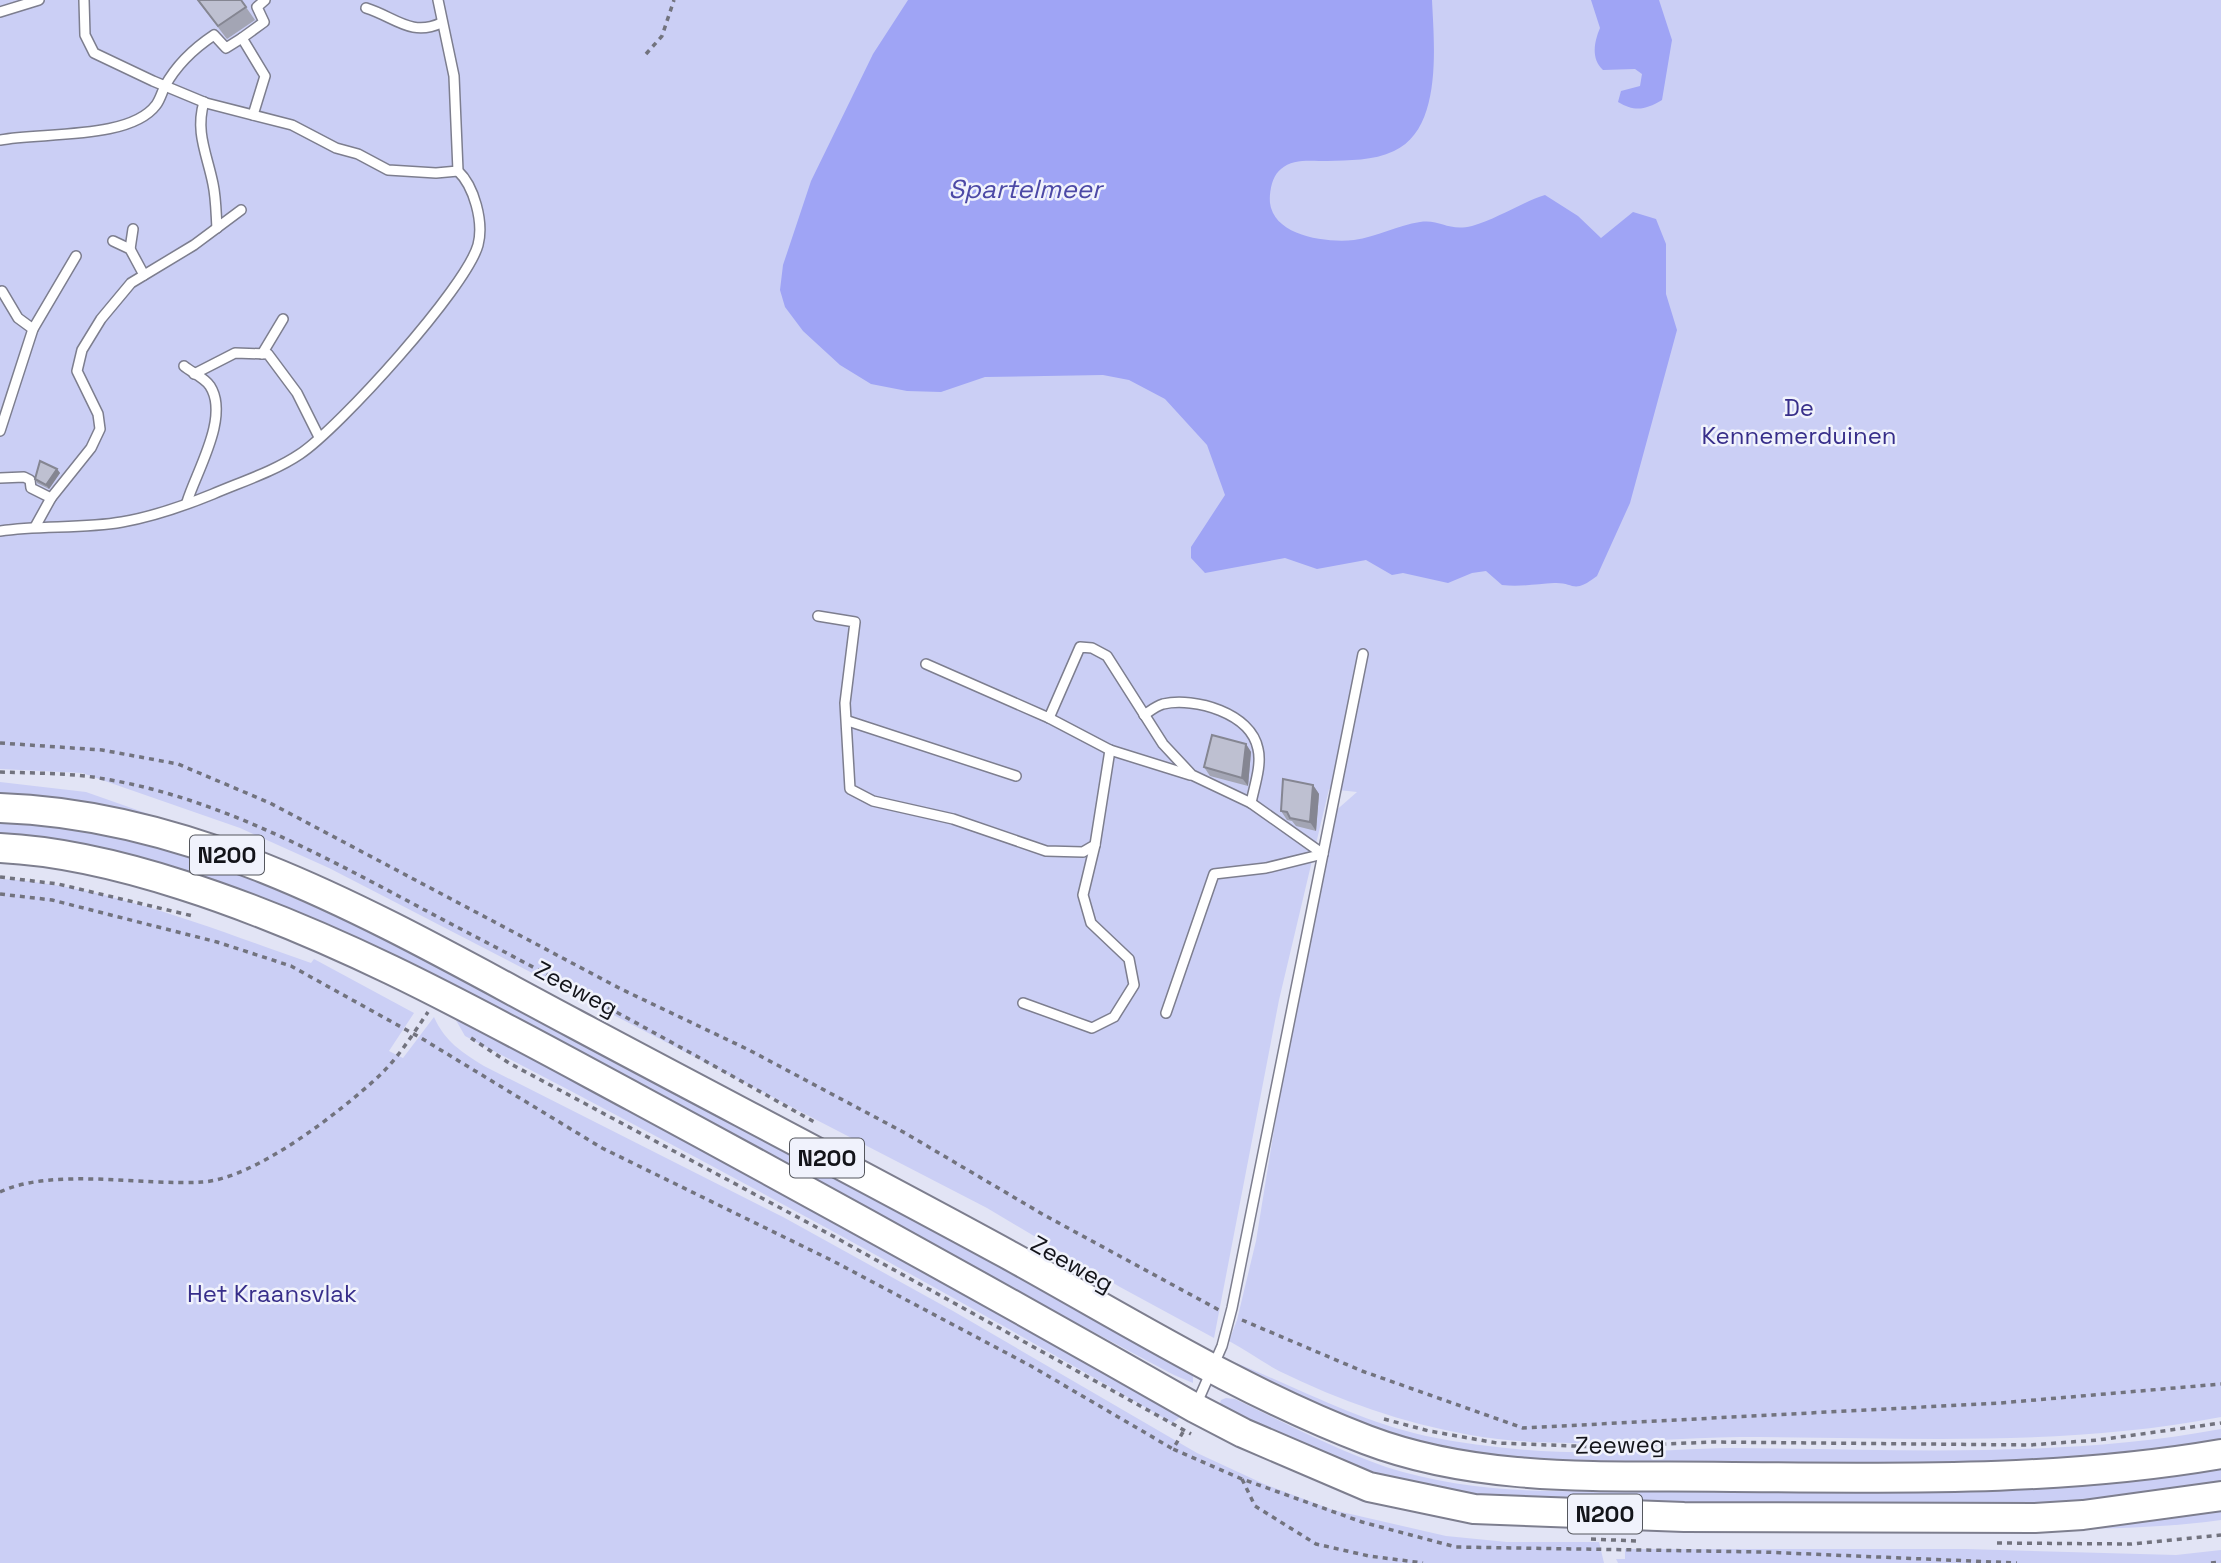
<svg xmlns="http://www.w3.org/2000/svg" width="2221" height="1563" font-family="'Space Grotesk',sans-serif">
<rect width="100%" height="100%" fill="#e2e4f5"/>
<g fill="#cbcff5">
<path d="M0,0H2221V1417C2058,1448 1904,1437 1740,1437C1650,1438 1559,1451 1470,1435C1403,1423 1340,1401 1279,1371C1262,1362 1246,1350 1229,1341L1237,1320L1256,1241L1324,821L1357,792L1329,789L1279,1000L1214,1338L1120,1287L987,1208L329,868L240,828L82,773L0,769Z"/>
<polygon points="0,782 86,792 174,823 242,851 0,795"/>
<polygon points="0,816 97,830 230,870 430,958 998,1259 1193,1375 1193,1383 1174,1375 423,975 0,839"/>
<path d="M0,879C104,884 213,929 311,963L314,959L414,1013L389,1051L403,1058L434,1017C445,1042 462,1052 484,1066L783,1217L953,1311L1197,1453L1264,1484L1333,1510L1446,1536L1507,1542H1599L1604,1563H0Z"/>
<path d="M457,1012L1183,1415L1172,1423C940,1287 704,1160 465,1036L453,1015Z"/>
<path d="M1234,1362C1298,1388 1358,1421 1426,1436C1490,1449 1555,1454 1620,1452C1657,1452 1694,1448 1731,1448C1895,1449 2059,1459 2221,1429V1445L2076,1464L1508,1465L1377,1437L1253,1375Z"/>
<path d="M1226,1398L1235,1399C1285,1423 1334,1449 1386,1467C1473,1495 1572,1494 1661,1487C1845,1488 2040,1503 2221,1466V1485L2066,1505L1527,1507L1324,1464L1219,1406L1221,1400Z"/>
<path d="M2221,1510V1520C2163,1528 2104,1529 2045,1529Z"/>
<polygon points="1625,1549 1966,1549 2176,1555 2221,1550 2221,1563 1618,1563 1616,1559 1625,1559"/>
</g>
<g fill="#9fa4f5">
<path d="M908,0H1432C1434,44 1443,129 1394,151C1373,161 1349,160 1327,161C1312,161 1293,158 1281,169C1272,176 1269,192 1270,203C1274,236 1326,243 1354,240C1377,237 1398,225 1420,222C1441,219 1448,232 1472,226C1497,219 1520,203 1545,195L1578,216L1601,238L1633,212L1656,219L1666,244V294L1677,330L1630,503L1597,576C1572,595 1575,582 1554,583C1537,584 1520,587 1502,585L1486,571L1472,573L1448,583L1403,573L1392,575L1366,560L1317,569L1285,558L1205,573L1191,558V547L1225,495L1207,445L1165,399L1129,380L1103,375L985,377L941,392L907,391L871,384L840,365L803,331L785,307L780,290L783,265L811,181L873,54Z"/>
<path d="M1591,0H1659L1672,40L1662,100C1645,110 1635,112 1618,102L1621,91L1640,86L1642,74L1635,69L1603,70C1591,59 1594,42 1600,28Z"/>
</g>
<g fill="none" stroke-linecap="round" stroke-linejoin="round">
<defs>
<g id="lane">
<polyline points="84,0 85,35 94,53 153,81 206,103 292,125 336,148 358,154 388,170 436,173 458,171"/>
<path d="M366,8C395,17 411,37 441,23"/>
<polyline points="0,12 39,0"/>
<path d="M204,102C195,132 207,154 213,184C216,198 216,213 217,228"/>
<polyline points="253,115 265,76 242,38 264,22 257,7 265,0"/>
<path d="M0,140C41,132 130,140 156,105C160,100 162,92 165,86C177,64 193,49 214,35L226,48L242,38"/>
<polyline points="113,241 130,249 144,275"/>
<polyline points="130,249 133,229"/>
<polyline points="2,291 18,318 33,329"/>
<polyline points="262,354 283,319"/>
<path d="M184,366C191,372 205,378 210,386C230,417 196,472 187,502"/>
<polyline points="194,374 235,353 268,354 297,393 319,437"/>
<polyline points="0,431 33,329 76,256"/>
<polyline points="0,478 24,477 30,480 31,488 51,498"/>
<polyline points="35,527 51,498 91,448 100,429 98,414 77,371 82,350 101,319 131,283 194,245 241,210"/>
<path d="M0,531C40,525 82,529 122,522C151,517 186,505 213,494C241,482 275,471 300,454C339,428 466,288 478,245C484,222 474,186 458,171L454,76L438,0"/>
<polyline points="818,616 855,622 845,703 850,789 873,801 953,819 1046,851 1083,852 1095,845 1110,750"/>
<polyline points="926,664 1049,718 1080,647 1092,648 1107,656 1163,744 1192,775 1251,803 1323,854 1266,868 1214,874 1166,1013"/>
<path d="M1144,715C1150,711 1156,706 1163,704C1195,697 1251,713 1258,749C1262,765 1254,787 1251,803"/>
<polyline points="1049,718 1110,750 1190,775"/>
<polyline points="848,721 1016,776"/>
<polyline points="1023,1003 1092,1028 1114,1017 1134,985 1129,959 1091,923 1083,895 1095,845"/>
<polyline points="1197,1403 1222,1346 1232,1308 1363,654"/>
</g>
<g id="primary">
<path d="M0,808C210,815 394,928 575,1024C719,1101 864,1176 1007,1254C1125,1319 1241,1392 1367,1440C1483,1484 1612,1475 1733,1477C1897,1478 2059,1482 2221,1454"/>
<path d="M0,848C63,851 123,866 182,885C342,936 487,1018 634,1097C823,1199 1009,1302 1195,1408L1243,1433L1369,1487L1474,1509L1684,1517L2035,1518L2083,1515L2221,1496"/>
</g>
</defs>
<use href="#lane" stroke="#7d7e8e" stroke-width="12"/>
<use href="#primary" stroke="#7d7e8e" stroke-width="32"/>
<g stroke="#72737e" stroke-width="3.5" stroke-dasharray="5 5" stroke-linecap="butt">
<polyline points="646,54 662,36 674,0"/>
<polyline points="0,743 102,750 178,764 270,803 621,989 749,1050 905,1133 1044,1215 1219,1310"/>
<path d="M0,772C28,773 57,773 85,776C219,793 340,866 457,927C578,990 697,1056 816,1123"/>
<polyline points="0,877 58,884 193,916"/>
<polyline points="0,894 52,900 217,942 291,966 421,1038 602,1148 833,1261 1031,1366 1173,1449"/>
<polyline points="471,1038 509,1063 831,1235 1191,1434"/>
<path d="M0,1192C53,1167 144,1186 202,1182C255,1179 340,1112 379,1076C398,1058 413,1034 428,1012"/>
<polyline points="1242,1320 1362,1371 1523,1428 2000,1403 2221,1384"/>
<polyline points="1384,1419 1429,1431 1497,1443 1600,1447 1711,1442 2030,1445 2098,1440 2221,1423"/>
<polyline points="1183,1432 1173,1449 1242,1479 1362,1522 1456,1547 1763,1552 2017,1563"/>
<polyline points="1242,1479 1255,1506 1316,1544 1369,1556 1423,1563"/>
<polyline points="1591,1539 1636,1541"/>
<polyline points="1997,1543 2131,1544 2221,1535"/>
<polyline points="2211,1563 2221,1562"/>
</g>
<use href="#lane" stroke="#fff" stroke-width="9"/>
<use href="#primary" stroke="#fff" stroke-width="28"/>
</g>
<g fill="#a3a5b4">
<polygon points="197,0 241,0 255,20 227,39"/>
<polygon points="57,469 60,473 49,489 37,483 35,479"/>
<polygon points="1246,744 1251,752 1248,786 1210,776 1204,767"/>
<polygon points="1313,785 1319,794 1316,831 1296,826 1292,821 1287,820 1281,811"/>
</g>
<g fill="#858692">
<polygon points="57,469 60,473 49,489 46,485"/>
<polygon points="1246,744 1251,752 1248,786 1242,778"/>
<polygon points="1313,785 1319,794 1316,831 1310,822"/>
</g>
<g fill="#bec0d1" stroke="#858692" stroke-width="2">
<polygon points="198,0 241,0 246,7 218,26"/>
<polygon points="40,461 57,469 46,485 35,479"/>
<polygon points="1212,735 1246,744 1242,778 1204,767"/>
<polygon points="1283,779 1313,785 1310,822 1290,818 1287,812 1281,811"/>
</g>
<g text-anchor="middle" stroke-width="5" stroke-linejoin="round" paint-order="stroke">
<g fill="#f0f2fc" stroke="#55575e" stroke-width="2">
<rect x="190" y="835.5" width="74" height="39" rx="5"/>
<rect x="790" y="1138.5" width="74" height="39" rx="5"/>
<rect x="1568" y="1494.5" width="74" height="39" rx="5"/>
</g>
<g font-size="23" font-weight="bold" fill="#13141a">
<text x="227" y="863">N200</text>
<text x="827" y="1166">N200</text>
<text x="1605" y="1522">N200</text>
</g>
<g font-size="24" fill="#372e8a" stroke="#f0f2fc">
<text x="1799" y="416">De<tspan x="1799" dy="28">Kennemerduinen</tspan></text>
<text x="272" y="1302">Het Kraansvlak</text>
</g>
<g font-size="24" fill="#13141a" stroke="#f0f2fc">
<text transform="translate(576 989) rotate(28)" y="8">Zeeweg</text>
<text transform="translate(1072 1264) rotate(29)" y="8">Zeeweg</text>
<text transform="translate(1620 1445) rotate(-1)" y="8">Zeeweg</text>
</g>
<g font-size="26" font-style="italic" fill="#4c49a6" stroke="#f0f2fc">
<text x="1025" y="198">Spartelmeer</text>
</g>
</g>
</svg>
